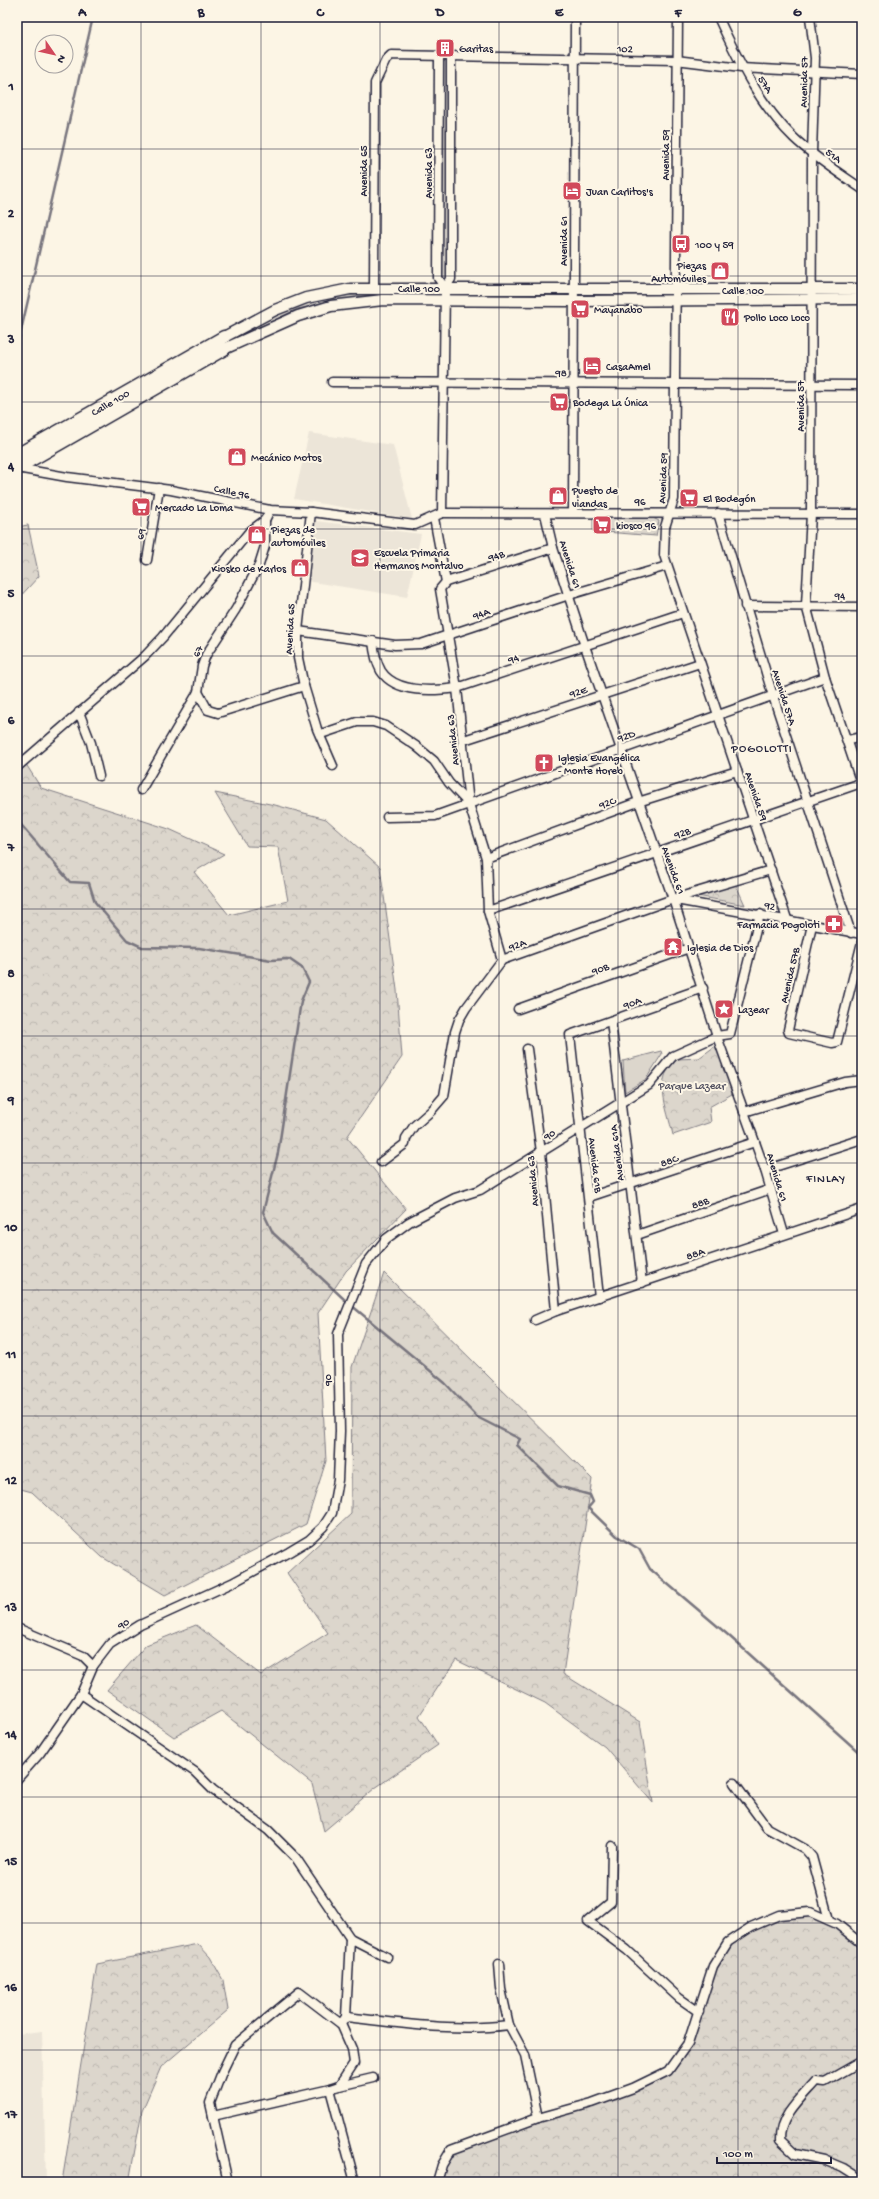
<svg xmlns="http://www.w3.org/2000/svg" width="879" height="2199" font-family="'Gochi Hand',sans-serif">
<defs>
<pattern id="forest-crowns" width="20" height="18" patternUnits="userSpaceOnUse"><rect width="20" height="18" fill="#dcd6cc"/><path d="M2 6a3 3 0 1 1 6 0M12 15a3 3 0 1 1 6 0" fill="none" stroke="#bcb7b0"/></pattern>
</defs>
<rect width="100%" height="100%" fill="#fcf5e5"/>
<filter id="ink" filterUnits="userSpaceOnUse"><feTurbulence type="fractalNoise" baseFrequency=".025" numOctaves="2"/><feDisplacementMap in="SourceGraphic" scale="8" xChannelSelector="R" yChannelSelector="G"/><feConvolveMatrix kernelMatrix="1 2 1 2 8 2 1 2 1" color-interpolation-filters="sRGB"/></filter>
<g filter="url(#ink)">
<g fill="#ece5d8">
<polygon points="309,433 393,445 412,519 294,499"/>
<polygon points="315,521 421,534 407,597 306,581"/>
<polygon points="42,2031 46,2182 17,2182 17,2034"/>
</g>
<g fill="#dcd6cc" stroke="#7f7c84">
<polygon points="449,58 448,279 445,283 441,277 441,59"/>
<polygon points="376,292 442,293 442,295 377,295 353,298 297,309 234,340 17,462 17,460 221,343 276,315 296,306 329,298"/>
<polygon points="448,293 570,293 570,295 449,296"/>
<polygon points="661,1051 662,1054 646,1079 625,1092 623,1061"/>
</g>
<g fill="url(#forest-crowns)" stroke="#7f7c84">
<polygon points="593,517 653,518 659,521 656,536 593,531"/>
<polygon points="28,525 39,576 17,600 17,527"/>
<polygon points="17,750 41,788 169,829 224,854 194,872 229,915 288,901 278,847 247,846 215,793 275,805 326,819 380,867 397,990 402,1057 347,1137 406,1209 346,1271 318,1313 326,1461 306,1524 165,1595 102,1557 32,1492 17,1488"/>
<polygon points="736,885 745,905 697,896"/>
<path d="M718,1044L732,1094L709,1107L711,1122L673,1135C667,1108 652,1077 678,1059L699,1058Z"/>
<polygon points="384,1273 592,1479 563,1674 640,1722 653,1803 605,1747 545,1703 456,1660 419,1716 438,1745 375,1788 324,1831 312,1784 221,1711 174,1737 107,1690 146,1645 196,1625 261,1675 328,1633 287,1573 351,1514 352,1367"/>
<polygon points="810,1912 862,1944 862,2182 437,2182 451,2150 592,2103 668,2071 688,2043 713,1966 728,1942 779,1915"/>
<polygon points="198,1944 210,1957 223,1980 228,2010 161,2067 142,2111 129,2182 62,2182 97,1964"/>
</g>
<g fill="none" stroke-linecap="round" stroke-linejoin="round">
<g stroke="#78757e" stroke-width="2.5">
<polyline points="17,348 93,17"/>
<polyline points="17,820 70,882 89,883 95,902 127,940 142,947 199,948 271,960 289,959 302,968 309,982 301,1001 278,1153 263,1212 273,1233 345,1300 445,1383 477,1417 520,1439 517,1445 558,1486 590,1495 593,1502 588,1508 617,1536 639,1549 650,1569 728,1635 862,1755"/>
</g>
<defs>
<g id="minor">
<polyline points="678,17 674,499 665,527 664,555 787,919"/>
<path d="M718,17C738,60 759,104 794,138C814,157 839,173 862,189"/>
<polyline points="810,17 815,58 812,153 811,514 806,605 825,677 862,786"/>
<polyline points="439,56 438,278 445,288 451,279 451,56"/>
<polyline points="374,287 375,83 386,60 391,55 676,60 741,68 862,74"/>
<polyline points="332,382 862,385"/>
<polyline points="17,468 67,477 171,490 270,510 311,512 415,525 442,513"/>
<polyline points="311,512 298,631 298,658 304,686 317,729 333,766"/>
<polyline points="573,512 575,17"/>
<polyline points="442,513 862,514"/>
<polyline points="442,513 445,288"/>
<polyline points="718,513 773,696 851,933"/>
<polyline points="545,514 553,548 585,646 673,899 719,1042 765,1170 784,1234"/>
<polyline points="434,518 446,582"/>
<polyline points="147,560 159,488"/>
<polyline points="745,606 862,607"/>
<polyline points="298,631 395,645 421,644 569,595 667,566"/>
<path d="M373,641C374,651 376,662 381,671C396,694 434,691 457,688L683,613"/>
<polyline points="198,692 208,710 218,713 304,686"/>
<polyline points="79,712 91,743 99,776"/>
<polyline points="321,734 357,722 373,722 386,726 416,746 434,761 449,783 469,804"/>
<polyline points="464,740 700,663"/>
<polyline points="848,740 862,737"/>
<polyline points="17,767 145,656 163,637 249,532 265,520 270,510"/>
<polyline points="141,790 198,692 202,666 206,655 236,609 259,565 265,546 265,520"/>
<polyline points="387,817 435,816 825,677"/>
<polyline points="486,858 638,802 737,771"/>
<polyline points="676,900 862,934"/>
<polyline points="488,911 861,783"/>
<polyline points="812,925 788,1030 789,1033 832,1043 837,1042 862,942"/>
<polyline points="502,960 488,911 486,858 469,804 457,688 440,589 446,582 553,548"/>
<polyline points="518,1009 689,948"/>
<polyline points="611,1021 642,1283"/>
<polyline points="527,1049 541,1152 556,1311"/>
<polyline points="744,1112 845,1082 862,1080"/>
<polyline points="381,1162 405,1144 406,1138 414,1126 431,1111 444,1096 455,1032 459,1020 466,1008 502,960 673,899 771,870"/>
<polyline points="765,1170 862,1139"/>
<polyline points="589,1197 755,1142"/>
<polyline points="637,1235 771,1189"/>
<polyline points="599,1297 570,1035 703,988"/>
<polyline points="535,1320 556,1311 862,1209"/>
<polyline points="17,1628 83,1656 93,1666"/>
<polyline points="81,1694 195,1772 213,1790 268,1830 296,1858 350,1938 387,1957"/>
<polyline points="17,1779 40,1753 81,1694 93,1666 110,1644 140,1625 232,1583 289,1552 309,1540 323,1527 332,1513 338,1480 340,1431 338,1334 366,1264 386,1239 409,1222 455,1198 480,1190 649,1085 673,1056 717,1036 730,1034 760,914"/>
<polyline points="734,1783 767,1828 805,1849 812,1857 829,1920"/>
<polyline points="612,1846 611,1902 588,1921 627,1950 679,1998 699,2012"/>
<polyline points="499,1964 501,1989 509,2025 525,2055 538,2118"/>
<path d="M346,2017C400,2023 454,2032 509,2025"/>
<polyline points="343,2021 346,2017 350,1938"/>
<path d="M862,2061L825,2082L816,2081C801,2098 779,2117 780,2140L795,2154L824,2160L843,2168L862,2180"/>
<polyline points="339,2086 373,2078"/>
<polyline points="213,2116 330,2089"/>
<polyline points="228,2182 210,2103 222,2072 235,2045 299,1992 341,2024 352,2049 354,2063 339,2086 330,2089 355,2182"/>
<polyline points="437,2182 442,2165 451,2150 538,2118 592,2103 633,2088 668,2071 688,2043 713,1966 728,1942 751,1927 779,1915 810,1912 837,1924 862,1944"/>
</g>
<g id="major">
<polyline points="224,337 275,310 306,298 350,289 862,289"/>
<polyline points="224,349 298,316 331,306 383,300 573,301 862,299"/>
</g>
<g id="highway">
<polyline points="17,455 224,337"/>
<polyline points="17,468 224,349"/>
</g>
</defs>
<use href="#minor" stroke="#22223b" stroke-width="11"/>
<use href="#major" stroke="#22223b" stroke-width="13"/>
<use href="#highway" stroke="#22223b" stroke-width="15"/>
<use href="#minor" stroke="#fcf5e5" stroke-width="8"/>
<use href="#major" stroke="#fcf5e5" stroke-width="10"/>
<use href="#highway" stroke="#fcf5e5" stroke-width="12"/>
</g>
</g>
<path fill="none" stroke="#22223b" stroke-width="1" stroke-opacity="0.55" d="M141,17V2182M261,17V2182M380,17V2182M499,17V2182M618,17V2182M738,17V2182M17,149H862M17,276H862M17,402H862M17,529H862M17,656H862M17,783H862M17,909H862M17,1036H862M17,1163H862M17,1290H862M17,1416H862M17,1543H862M17,1670H862M17,1797H862M17,1923H862M17,2050H862"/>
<defs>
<symbol id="building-square" viewBox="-11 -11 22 22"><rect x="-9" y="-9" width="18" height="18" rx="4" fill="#d1495b" stroke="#fcf5e5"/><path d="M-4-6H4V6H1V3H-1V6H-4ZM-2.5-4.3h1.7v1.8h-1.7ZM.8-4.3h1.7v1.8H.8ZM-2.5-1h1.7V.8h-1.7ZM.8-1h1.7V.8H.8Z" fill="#fff"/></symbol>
<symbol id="hotel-square" viewBox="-11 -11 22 22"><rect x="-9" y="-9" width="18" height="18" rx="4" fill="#d1495b" stroke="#fcf5e5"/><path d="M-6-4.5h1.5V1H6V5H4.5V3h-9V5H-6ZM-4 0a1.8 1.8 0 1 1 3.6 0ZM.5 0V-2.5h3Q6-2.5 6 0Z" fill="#fff"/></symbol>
<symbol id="bus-square" viewBox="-11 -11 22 22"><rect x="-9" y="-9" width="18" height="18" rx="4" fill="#d1495b" stroke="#fcf5e5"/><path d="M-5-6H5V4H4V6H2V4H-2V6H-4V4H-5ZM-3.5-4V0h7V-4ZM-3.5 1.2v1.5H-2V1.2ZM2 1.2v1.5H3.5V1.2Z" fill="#fff"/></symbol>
<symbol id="shop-square" viewBox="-11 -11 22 22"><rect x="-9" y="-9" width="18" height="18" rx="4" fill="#d1495b" stroke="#fcf5e5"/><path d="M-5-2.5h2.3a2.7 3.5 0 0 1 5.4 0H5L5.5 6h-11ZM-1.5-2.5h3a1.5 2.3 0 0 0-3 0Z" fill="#fff"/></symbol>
<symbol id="supermarket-square" viewBox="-11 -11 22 22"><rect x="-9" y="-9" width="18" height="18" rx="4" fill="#d1495b" stroke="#fcf5e5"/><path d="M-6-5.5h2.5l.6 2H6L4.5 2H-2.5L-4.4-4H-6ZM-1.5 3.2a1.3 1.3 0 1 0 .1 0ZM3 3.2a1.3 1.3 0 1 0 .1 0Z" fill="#fff"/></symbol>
<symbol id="restaurant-square" viewBox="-11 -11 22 22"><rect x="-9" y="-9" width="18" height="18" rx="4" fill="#d1495b" stroke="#fcf5e5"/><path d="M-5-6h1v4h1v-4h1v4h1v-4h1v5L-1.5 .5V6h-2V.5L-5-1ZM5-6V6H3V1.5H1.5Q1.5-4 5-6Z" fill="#fff"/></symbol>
<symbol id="school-square" viewBox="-11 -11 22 22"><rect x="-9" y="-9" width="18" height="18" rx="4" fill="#d1495b" stroke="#fcf5e5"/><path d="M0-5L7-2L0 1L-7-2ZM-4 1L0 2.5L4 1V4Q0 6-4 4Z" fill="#fff"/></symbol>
<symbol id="church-square" viewBox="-11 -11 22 22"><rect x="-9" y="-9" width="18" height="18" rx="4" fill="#d1495b" stroke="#fcf5e5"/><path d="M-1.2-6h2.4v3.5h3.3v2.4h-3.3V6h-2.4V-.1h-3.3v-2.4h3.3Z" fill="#fff"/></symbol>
<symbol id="pharmacy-square" viewBox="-11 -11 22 22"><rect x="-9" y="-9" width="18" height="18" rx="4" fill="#d1495b" stroke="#fcf5e5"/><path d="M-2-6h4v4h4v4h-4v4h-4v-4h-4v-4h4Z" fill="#fff"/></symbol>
<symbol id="temple-square" viewBox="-11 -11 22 22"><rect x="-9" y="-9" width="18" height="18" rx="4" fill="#d1495b" stroke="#fcf5e5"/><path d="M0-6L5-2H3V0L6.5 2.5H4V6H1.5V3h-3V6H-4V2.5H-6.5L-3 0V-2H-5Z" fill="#fff"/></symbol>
<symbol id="sight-square" viewBox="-11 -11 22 22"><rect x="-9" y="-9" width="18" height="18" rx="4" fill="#d1495b" stroke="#fcf5e5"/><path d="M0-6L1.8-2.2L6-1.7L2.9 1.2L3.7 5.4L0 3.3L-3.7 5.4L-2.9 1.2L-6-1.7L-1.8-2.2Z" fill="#fff"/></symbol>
</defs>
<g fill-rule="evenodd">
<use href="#building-square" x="434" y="37" width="22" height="22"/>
<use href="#hotel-square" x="561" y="180" width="22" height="22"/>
<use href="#bus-square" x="670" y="233" width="22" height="22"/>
<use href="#shop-square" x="709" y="260" width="22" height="22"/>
<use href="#supermarket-square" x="569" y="298" width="22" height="22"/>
<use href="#restaurant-square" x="719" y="306" width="22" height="22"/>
<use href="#hotel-square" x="581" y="355" width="22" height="22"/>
<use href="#supermarket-square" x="548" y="391" width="22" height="22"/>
<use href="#shop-square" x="226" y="446" width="22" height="22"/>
<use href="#shop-square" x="547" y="485" width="22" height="22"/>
<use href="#supermarket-square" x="678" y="487" width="22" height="22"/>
<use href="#supermarket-square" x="130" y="496" width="22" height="22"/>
<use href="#supermarket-square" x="591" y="514" width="22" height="22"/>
<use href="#shop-square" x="246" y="524" width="22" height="22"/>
<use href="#school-square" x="349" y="547" width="22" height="22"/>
<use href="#shop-square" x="289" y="557" width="22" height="22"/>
<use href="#church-square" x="533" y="752" width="22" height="22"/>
<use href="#pharmacy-square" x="823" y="913" width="22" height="22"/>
<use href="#temple-square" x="662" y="936" width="22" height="22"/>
<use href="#sight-square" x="713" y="998" width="22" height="22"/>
</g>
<g text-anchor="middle" stroke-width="4" stroke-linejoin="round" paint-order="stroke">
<g font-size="11" fill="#22223b" stroke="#fcf5e5" text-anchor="start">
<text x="459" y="52">Garitas</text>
<text x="586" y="195">Juan Carlitos's</text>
<text x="695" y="248">100 y 59</text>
<text x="706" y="269" text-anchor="end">Piezas<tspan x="706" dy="13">Automóviles</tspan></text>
<text x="594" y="313">Mayanabo</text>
<text x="744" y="321">Pollo Loco Loco</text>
<text x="606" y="370">CasaAmel</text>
<text x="573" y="406">Bodega La Única</text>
<text x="251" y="461">Mecánico Motos</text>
<text x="572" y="494">Puesto de<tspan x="572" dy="13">viandas</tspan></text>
<text x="703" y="502">El Bodegón</text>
<text x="155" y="511">Mercado La Loma</text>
<text x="616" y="529">kiosco 96</text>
<text x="271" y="533">Piezas de<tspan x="271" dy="13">automóviles</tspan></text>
<text x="374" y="556">Escuela Primaria<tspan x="374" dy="13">Hermanos Montalvo</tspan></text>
<text x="286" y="572" text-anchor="end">Kiosko de Karlos</text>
<text x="558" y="761">Iglesia Evangélica<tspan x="558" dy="13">- Monte Horeb</tspan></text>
<text x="820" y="928" text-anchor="end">Farmacia Pogoloti</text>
<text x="687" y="951">Iglesia de Dios</text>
<text x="738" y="1013">Lazear</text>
</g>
<g font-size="11" fill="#22223b" stroke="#fcf5e5">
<text transform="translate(625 48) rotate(1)" y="4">102</text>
<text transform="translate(803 82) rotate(-89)" y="4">Avenida 57</text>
<text transform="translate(766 84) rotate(56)" y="4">57A</text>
<text transform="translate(665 155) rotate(-90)" y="4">Avenida 59</text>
<text transform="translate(834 155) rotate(36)" y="4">51A</text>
<text transform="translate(363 171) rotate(-90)" y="4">Avenida 65</text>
<text transform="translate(428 173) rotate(-90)" y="4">Avenida 63</text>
<text transform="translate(563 241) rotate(-90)" y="4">Avenida 61</text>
<text x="419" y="292">Calle 100</text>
<text x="743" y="294">Calle 100</text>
<text transform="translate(561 372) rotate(1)" y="4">98</text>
<text transform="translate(110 402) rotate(-30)" y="4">Calle 100</text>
<text transform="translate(800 406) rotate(-90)" y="4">Avenida 57</text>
<text transform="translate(662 478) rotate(-88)" y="4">Avenida 59</text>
<text transform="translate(232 491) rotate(12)" y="4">Calle 96</text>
<text x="640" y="505">96</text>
<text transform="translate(140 534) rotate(-81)" y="4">69</text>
<text transform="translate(496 555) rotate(-18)" y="4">94B</text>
<text transform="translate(571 564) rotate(72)" y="4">Avenida 61</text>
<text transform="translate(840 595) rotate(2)" y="4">94</text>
<text transform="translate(481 613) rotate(-19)" y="4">94A</text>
<text transform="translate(289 629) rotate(-87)" y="4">Avenida 65</text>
<text transform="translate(197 651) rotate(-64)" y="4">67</text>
<text transform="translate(513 658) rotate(-18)" y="4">94</text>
<text transform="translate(578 691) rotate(-18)" y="4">92E</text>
<text transform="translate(785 697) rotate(72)" y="4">Avenida 57A</text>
<text transform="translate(626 735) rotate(-19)" y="4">92D</text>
<text transform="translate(452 740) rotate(-96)" y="4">Avenida 63</text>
<text transform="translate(757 796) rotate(71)" y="4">Avenida 59</text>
<text transform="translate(607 802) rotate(-20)" y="4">92C</text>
<text transform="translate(682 832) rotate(-19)" y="4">92B</text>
<text transform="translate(674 870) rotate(70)" y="4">Avenida 61</text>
<text transform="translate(770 905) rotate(10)" y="4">92</text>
<text transform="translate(517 944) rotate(-20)" y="4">92A</text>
<text transform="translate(600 968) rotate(-20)" y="4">90B</text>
<text transform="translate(789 975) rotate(-77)" y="4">Avenida 57B</text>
<text transform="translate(632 1002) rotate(-20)" y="4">90A</text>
<text transform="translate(549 1134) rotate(-32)" y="4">90</text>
<text transform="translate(616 1153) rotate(-97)" y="4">Avenida 61A</text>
<text transform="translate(669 1160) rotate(-19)" y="4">88C</text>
<text transform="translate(596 1165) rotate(83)" y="4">Avenida 61B</text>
<text transform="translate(778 1177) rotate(73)" y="4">Avenida 61</text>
<text transform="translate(532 1181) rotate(-95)" y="4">Avenida 63</text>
<text transform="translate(700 1202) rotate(-19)" y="4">88B</text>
<text transform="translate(695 1253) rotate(-19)" y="4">88A</text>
<text transform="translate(327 1380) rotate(-92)" y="4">90</text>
<text transform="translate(123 1623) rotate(-32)" y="4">90</text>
</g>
<g font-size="11" fill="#504f5f" stroke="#fcf5e5">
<text x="692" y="1089">Parque Lazear</text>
</g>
<g font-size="12" letter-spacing="1" fill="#22223b" stroke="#fcf5e5">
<text x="762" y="752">POGOLOTTI</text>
<text x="826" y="1182">FINLAY</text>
</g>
</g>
<rect width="879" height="2199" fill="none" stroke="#fcf5e5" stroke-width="44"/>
<g transform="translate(54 54) rotate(124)"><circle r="19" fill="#fcf5e5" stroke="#a5a1a1"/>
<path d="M0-3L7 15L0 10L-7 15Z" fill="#d1495b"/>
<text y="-6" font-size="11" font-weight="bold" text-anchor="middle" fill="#22223b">N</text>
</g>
<path d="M717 2157v6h114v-6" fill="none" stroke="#22223b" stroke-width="2"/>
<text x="723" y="2157" font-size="12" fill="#22223b" stroke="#fcf5e5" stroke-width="3" paint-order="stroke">100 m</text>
<rect x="22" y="22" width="835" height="2155" fill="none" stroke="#22223b" stroke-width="1.5"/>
<g font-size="13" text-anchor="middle" font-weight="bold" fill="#22223b">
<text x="82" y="16">A</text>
<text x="201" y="16">B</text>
<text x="320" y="16">C</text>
<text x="440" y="16">D</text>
<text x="559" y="16">E</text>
<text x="678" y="16">F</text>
<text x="797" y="16">G</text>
<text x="11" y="90">1</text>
<text x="11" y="217">2</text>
<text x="11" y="343">3</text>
<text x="11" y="470">4</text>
<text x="11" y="597">5</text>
<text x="11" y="724">6</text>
<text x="11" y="851">7</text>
<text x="11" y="977">8</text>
<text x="11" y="1104">9</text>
<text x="11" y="1231">10</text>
<text x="11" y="1358">11</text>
<text x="11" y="1484">12</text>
<text x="11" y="1611">13</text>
<text x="11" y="1738">14</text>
<text x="11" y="1865">15</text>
<text x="11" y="1991">16</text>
<text x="11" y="2118">17</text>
</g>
</svg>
